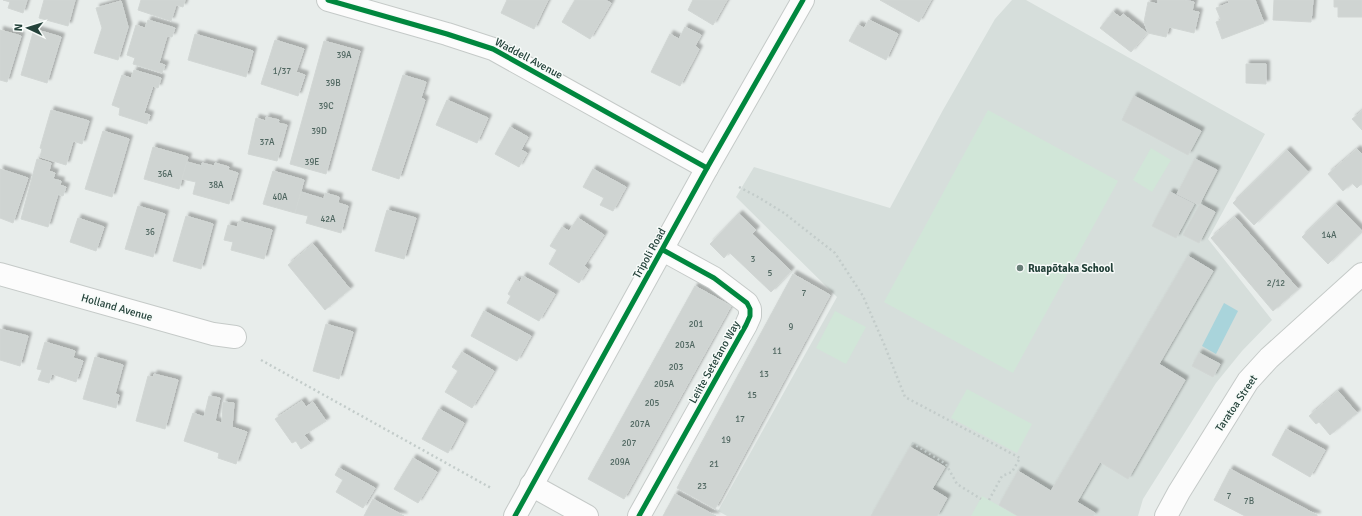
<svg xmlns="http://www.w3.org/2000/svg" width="1362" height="516" font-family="Signika,sans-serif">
<defs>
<filter id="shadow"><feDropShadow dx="3.5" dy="-3.5" stdDeviation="1" flood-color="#0004"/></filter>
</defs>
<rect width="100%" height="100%" fill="#e8edeb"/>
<polygon fill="#d6dedb" points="1012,0 1026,0 1265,134 1208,239 1272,320 1242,351 1216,383 1143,499 1138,516 727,516 718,511 837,297 736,197 754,167 890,208 943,110 995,19"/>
<g fill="#d1e6d8">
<polygon points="988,110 1118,181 1013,373 884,302"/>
<polygon points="1151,148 1171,160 1152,192 1133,180"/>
<polygon points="835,311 866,327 846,364 816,348"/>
<polygon points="967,389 1032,424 1017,453 951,418"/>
<polygon points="982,496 1017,516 971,516"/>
</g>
<polygon fill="#a9d4db" points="1224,303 1238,311 1216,354 1202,346"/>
<g fill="#cfd4d2" stroke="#d1d6d4" filter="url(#shadow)">
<polygon points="3,0 27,0 23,13 8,8 10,2"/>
<polygon points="44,0 75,0 68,26 39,18"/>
<polygon points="141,0 185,0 183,7 176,5 171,21 138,10"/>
<polygon points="507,0 548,0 534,29 501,13"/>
<polygon points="575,0 605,0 611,3 590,39 562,22"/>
<polygon points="693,0 727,0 713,25 688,10"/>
<polygon points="880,0 931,0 919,22"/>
<polygon points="1158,0 1184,0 1194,2 1192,11 1199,12 1194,33 1169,27 1166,37 1148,33 1144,22 1148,2 1158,4"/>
<polygon points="1228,0 1255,0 1264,23 1222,39 1216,22 1221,20 1216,8 1229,3"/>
<polygon points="1274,0 1313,0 1311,22 1273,20"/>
<polygon points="1334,0 1362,0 1362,17 1338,17 1338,7 1334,7"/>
<polygon points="121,1 128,27 118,60 94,53 102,28 96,8"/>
<polygon points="1113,12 1120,17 1123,14 1147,33 1131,52 1100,28"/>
<polygon points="148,20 175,28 172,37 167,36 159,63 165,65 162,73 133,64 135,58 127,55 136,25 145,28"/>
<polygon points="869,20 898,34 886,60 849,41 858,25 864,28"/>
<polygon points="685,27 701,35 695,46 699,49 680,86 651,72 670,34 679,39"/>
<polygon points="34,29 61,37 47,83 21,75"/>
<polygon points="0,30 21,36 7,82 0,80"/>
<polygon points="195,34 253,51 246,77 188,60"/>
<polygon points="275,40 304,49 296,72 305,75 298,96 261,84"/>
<polygon points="324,41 360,51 326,174 290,164"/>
<polygon points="1246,64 1266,64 1266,84 1246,83"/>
<polygon points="134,70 161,78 158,88 153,86 144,113 150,115 147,124 119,115 120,108 112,105 122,75 131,78"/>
<polygon points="403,75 426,82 421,98 425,100 399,179 372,170"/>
<polygon points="1134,96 1201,131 1188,155 1122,120"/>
<polygon points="447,100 488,118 477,143 436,125"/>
<polygon points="51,110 89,121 82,144 73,141 66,165 40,157 42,149 40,148"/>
<polygon points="1362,111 1362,130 1352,119"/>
<polygon points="266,117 279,120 278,123 287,125 277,161 248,154 256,118 266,121"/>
<polygon points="510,127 528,137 521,150 527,153 519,167 495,154"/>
<polygon points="103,131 129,139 112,197 85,189"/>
<polygon points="153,147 188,157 179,189 144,179"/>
<polygon points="1357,149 1362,154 1362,183 1357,188 1352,183 1343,191 1328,174"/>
<polygon points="1287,150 1308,172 1254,225 1233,203"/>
<polygon points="37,159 51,163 49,171 55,173 53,179 61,181 60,185 66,187 63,196 58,194 48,227 21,219"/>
<polygon points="1195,159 1217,170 1199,205 1177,194"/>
<polygon points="187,162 202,166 202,163 214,166 215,163 229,167 228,170 238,173 229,204 193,194 196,182 182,179"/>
<polygon points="0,169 28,178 13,223 0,218"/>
<polygon points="593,169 626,187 613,211 600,205 604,198 583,187"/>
<polygon points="273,171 304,180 295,213 263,204"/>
<polygon points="301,192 324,199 325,193 339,197 338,203 348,206 341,233 306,223 308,216 295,213"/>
<polygon points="1170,192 1194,204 1176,238 1152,226"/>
<polygon points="1200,204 1215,212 1199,243 1183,235"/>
<polygon points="1336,204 1362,231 1328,264 1302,237"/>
<polygon points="138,206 165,214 153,257 125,249"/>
<polygon points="387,210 416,218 404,259 375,251"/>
<polygon points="739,214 756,230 752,234 791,271 771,292 729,252 724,258 710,244"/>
<polygon points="186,216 213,224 201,269 173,261"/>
<polygon points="1235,217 1298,289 1273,311 1211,238"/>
<polygon points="78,218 104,227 96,251 70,242"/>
<polygon points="578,218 604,235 584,266 588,269 579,283 549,264 557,250 550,246 562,227 569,231"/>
<polygon points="239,221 272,230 264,259 231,250 233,242 224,240 228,225 237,227"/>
<polygon points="313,244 350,289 325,310 288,265"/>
<polygon points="1188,256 1213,271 1159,364 1185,380 1128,479 1100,462 1077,502 1095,513 1093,516 1018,516 999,505 1018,471 1051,491"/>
<polygon points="793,274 830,295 715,509 677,488"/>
<polygon points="523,276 555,294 539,321 507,303 511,296 508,294 516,280 520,282"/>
<polygon points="695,286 731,306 624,499 588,479"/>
<polygon points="484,311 531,336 517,361 471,336"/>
<polygon points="326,324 353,332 339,379 313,371"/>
<polygon points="0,329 28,336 20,366 0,360"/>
<polygon points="45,342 75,351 73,358 83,361 76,382 52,374 49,383 38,380 42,370 37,369"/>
<polygon points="462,352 494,371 472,408 445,392 458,371 452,367"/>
<polygon points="1199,353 1220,364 1213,377 1192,366"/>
<polygon points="95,357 123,365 115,394 119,395 116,408 83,399"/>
<polygon points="154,374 178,380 165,429 136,421 148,376 153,377"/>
<polygon points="1338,391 1357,413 1330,435 1319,422 1316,424 1309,416"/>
<polygon points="209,396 220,398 215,421 222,423 223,402 234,403 232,427 247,432 236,464 218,458 219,453 184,441 193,413 204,417"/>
<polygon points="302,401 306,407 313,402 326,421 304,435 310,443 301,449 296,441 292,443 275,419"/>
<polygon points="439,409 464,423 448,453 422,439"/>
<polygon points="1286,429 1325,450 1310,477 1272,455"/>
<polygon points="910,447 945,467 932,489 947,498 937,516 871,516"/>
<polygon points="413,458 437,472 418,503 394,489"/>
<polygon points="339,468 375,488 363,508 336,492 343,480 335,475"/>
<polygon points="1230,469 1317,515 1317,516 1245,516 1214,500"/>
<polygon points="675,494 716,516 663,516"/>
<polygon points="373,499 404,516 364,516"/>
</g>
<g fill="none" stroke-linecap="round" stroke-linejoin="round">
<defs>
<g id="minor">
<polyline points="328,0 447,34 493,49 707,168"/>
<polyline points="0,274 213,334 235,337"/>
<polyline points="531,485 587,516"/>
<polyline points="639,516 746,325 750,316 750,309 747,303 714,278 663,250"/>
<polyline points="1166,516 1179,492 1248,381 1269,358 1362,274"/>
</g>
<polyline id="tertiary" points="515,516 707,168 803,0"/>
</defs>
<use href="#minor" stroke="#c5cac8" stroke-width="24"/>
<use href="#tertiary" stroke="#c5cac8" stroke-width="24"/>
<g stroke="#c3ccca" stroke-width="2.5" stroke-dasharray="2 3" stroke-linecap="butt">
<polyline points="739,187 758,197 784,213 835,253 863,296 884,344 905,397 1020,458 1012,472 1002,476 989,500"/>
<polyline points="261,360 491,488"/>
<polyline points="912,443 946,464 957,484 981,499"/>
</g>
<use href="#minor" stroke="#fcfcfc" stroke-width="22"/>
<use href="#tertiary" stroke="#fcfcfc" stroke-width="22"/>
<defs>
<g id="cycleway">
<polyline points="328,0 447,34 493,49 707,168"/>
<polyline points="515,516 707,168 803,0"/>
<polyline points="639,516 746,325 750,316 750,309 747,303 714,278 663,250"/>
</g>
</defs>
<use href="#cycleway" stroke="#f7fbf9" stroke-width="8"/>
<use href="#cycleway" stroke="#00873e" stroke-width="5"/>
</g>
<circle fill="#697e78" stroke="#f7fbf9" stroke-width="1.5" cx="1020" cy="268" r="4"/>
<g text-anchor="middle" stroke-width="3" stroke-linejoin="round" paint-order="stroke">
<g font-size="9" fill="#506761">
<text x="344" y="58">39A</text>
<text x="282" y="74">1/37</text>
<text x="333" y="86">39B</text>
<text x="326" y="109">39C</text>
<text x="319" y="134">39D</text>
<text x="267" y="145">37A</text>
<text x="312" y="165">39E</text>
<text x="165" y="177">36A</text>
<text x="216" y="188">38A</text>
<text x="280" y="200">40A</text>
<text x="328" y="222">42A</text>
<text x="150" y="235">36</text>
<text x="1329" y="238">14A</text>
<text x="753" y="262">3</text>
<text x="770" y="276">5</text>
<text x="1276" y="286">2/12</text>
<text x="804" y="296">7</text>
<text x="696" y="327">201</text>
<text x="791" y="330">9</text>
<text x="685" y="348">203A</text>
<text x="777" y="354">11</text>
<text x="676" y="370">203</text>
<text x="764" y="377">13</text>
<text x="664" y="387">205A</text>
<text x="752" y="398">15</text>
<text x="652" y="406">205</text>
<text x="740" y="422">17</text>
<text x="640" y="427">207A</text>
<text x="726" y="443">19</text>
<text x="629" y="446">207</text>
<text x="620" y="465">209A</text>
<text x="714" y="467">21</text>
<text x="702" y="489">23</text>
<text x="1229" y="499">7</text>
<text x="1249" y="504">7B</text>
</g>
<g font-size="11" fill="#24423a" stroke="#f7fbf9">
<text transform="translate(529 58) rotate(28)" y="4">Waddell Avenue</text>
<text transform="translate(649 253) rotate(-61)" y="4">Tripoli Road</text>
<text transform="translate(117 307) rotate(16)" y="4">Holland Avenue</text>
<text transform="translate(714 362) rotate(-61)" y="4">Leiite Setefano Way</text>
<text transform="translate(1236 403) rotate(-56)" y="4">Taratoa Street</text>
</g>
<g font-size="11" font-weight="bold" fill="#24423a" stroke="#f7fbf9" text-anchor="start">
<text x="1028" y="272">Ruapōtaka School</text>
</g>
</g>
<g transform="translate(28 28) rotate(274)" stroke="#f7fbf9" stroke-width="3" paint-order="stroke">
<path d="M0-3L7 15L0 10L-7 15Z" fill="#24423a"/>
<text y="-6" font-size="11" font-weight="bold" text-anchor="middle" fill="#24423a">N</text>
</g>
</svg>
